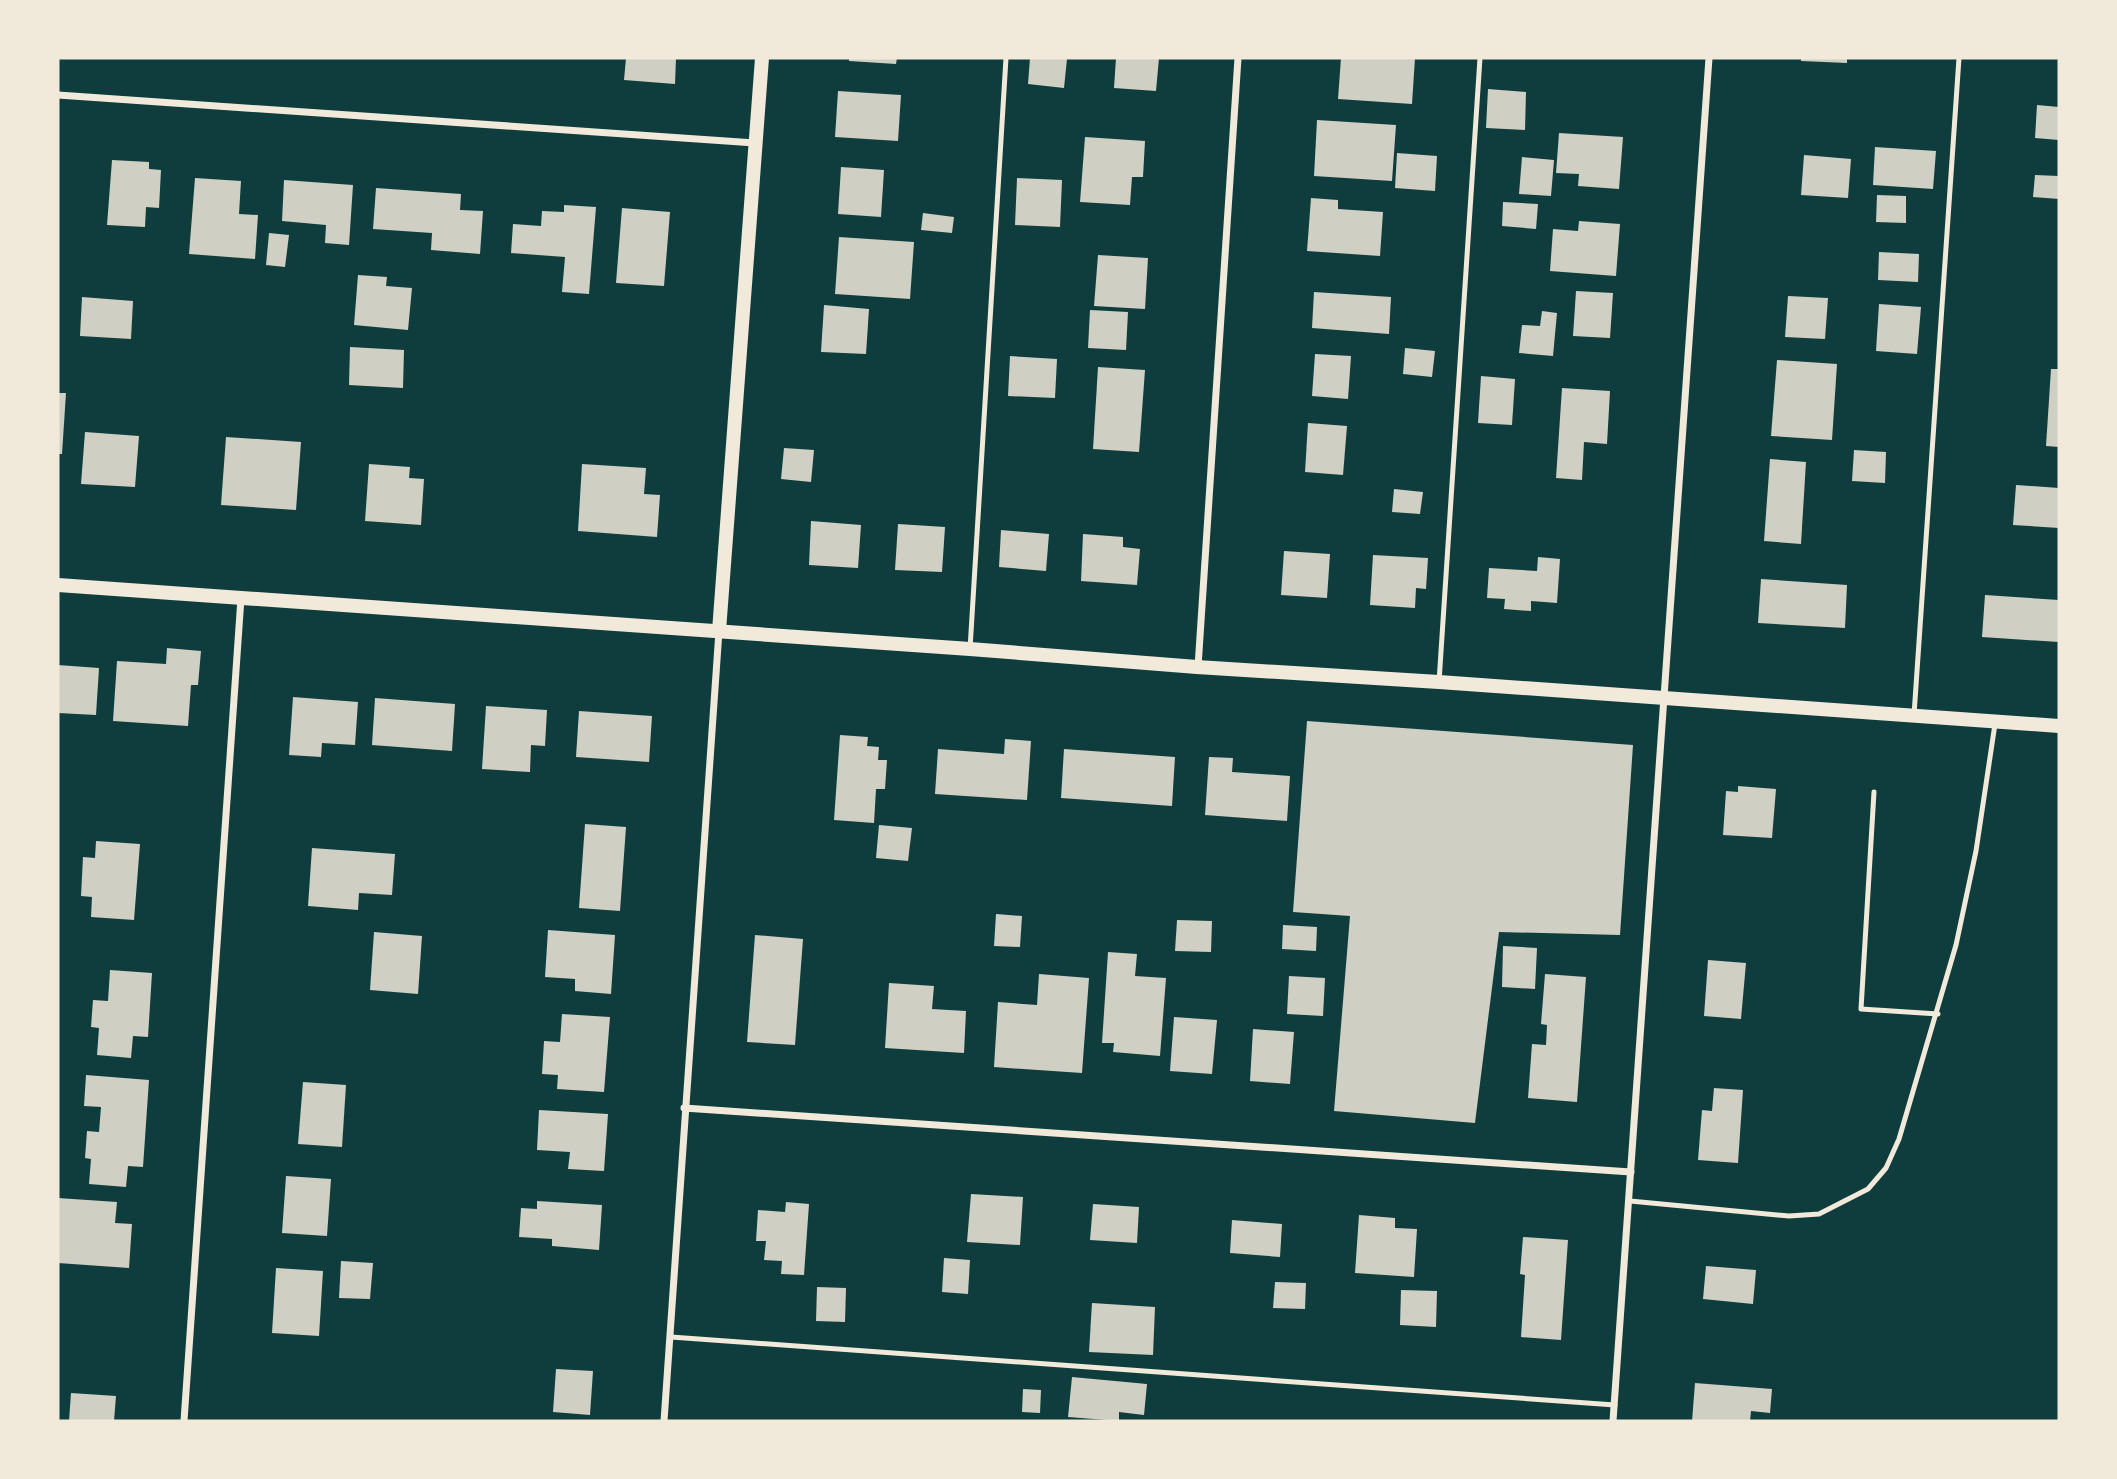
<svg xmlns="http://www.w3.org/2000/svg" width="2117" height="1479" font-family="Quicksand,sans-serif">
<rect width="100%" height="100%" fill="#0f3d3e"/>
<g fill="#cfcfc3">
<polygon points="626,58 676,58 675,84 624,80"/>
<polygon points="849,58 897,58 896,64 849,61"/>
<polygon points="1030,58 1067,59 1064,88 1028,84"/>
<polygon points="1116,58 1159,58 1156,91 1114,88"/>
<polygon points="1341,58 1415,58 1412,104 1338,99"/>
<polygon points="1801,58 1847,58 1847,63 1801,61"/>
<polygon points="1488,89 1526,92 1525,130 1486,128"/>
<polygon points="838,91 901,95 898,141 835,137"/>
<polygon points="2037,105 2059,107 2059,140 2035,138"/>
<polygon points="1317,120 1396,125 1392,181 1314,176"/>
<polygon points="1559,133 1623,137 1619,189 1578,186 1579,174 1556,173"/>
<polygon points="1085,137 1145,141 1143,177 1132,177 1130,205 1080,202"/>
<polygon points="1875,147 1936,151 1933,189 1873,185"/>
<polygon points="1397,153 1437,156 1435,191 1395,188"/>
<polygon points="1804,155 1851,159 1848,198 1801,195"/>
<polygon points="1522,157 1554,160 1551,196 1519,194"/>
<polygon points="112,160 149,162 149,169 161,170 159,208 146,207 145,227 107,225"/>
<polygon points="841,167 884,170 881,217 838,214"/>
<polygon points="2035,175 2059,176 2059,199 2033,197"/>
<polygon points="195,178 241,181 239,214 258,215 255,259 189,254"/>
<polygon points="1017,178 1062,180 1060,227 1015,225"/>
<polygon points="284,180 353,185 349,245 325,243 326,225 282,221"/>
<polygon points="376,188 461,194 460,210 483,211 480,254 431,250 432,233 373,229"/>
<polygon points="1877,195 1906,196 1906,223 1876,222"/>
<polygon points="1311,198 1338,200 1338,209 1383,212 1380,256 1307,251"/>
<polygon points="1503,202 1538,204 1536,229 1502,226"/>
<polygon points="564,205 596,207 589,294 562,292 565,257 511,253 513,224 541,226 542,211 564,212"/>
<polygon points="622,208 670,212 664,286 616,283"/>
<polygon points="923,213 954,217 952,233 921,230"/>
<polygon points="1579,221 1620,224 1616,276 1550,271 1553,229 1578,231"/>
<polygon points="269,233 289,235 285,267 266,265"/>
<polygon points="839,237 914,242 910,299 835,294"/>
<polygon points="1879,252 1919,254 1918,282 1878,280"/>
<polygon points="1098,255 1148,258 1145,309 1094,306"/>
<polygon points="358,275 387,277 386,286 412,288 408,330 354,325"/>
<polygon points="1576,291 1613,293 1610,338 1573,336"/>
<polygon points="1314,292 1391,297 1389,334 1312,328"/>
<polygon points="1788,296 1828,298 1825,339 1785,337"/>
<polygon points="82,297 133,301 131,339 80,336"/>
<polygon points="1879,304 1921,307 1917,354 1876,351"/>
<polygon points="824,305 869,309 866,354 821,352"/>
<polygon points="1090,310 1128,312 1126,350 1088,348"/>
<polygon points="1542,311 1557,313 1553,356 1519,353 1522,325 1540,326"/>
<polygon points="350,347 404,350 403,388 349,385"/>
<polygon points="1405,348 1435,351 1432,377 1403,374"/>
<polygon points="1315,354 1351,356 1348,399 1312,396"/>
<polygon points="1010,356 1057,359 1055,398 1008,396"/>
<polygon points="1777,360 1837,364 1832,440 1771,436"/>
<polygon points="1098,367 1145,370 1139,452 1093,449"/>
<polygon points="2051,369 2059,369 2059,447 2046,446"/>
<polygon points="1481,376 1515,379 1512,425 1478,423"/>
<polygon points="1562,388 1610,391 1607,444 1584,442 1582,480 1556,478"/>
<polygon points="58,393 66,393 62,454 58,454"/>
<polygon points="1308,423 1347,426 1343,475 1305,472"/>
<polygon points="85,432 139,436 135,487 81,484"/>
<polygon points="226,437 301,442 296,510 221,505"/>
<polygon points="784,448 814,450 811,482 781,479"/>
<polygon points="1854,450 1886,452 1885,483 1852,481"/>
<polygon points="1770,459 1806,462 1801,544 1764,541"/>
<polygon points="369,464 410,467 409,478 424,479 421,525 365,521"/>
<polygon points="582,464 646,468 644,494 660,495 657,537 578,531"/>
<polygon points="2016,485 2059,488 2059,528 2013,525"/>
<polygon points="1394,489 1423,492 1420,514 1392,512"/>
<polygon points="811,521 861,525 858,568 809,565"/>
<polygon points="898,524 945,527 942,572 895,570"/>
<polygon points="1001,530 1049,534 1046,571 999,567"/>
<polygon points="1083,534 1123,537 1123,547 1140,549 1137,585 1081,581"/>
<polygon points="1284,551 1330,554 1327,598 1281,595"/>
<polygon points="1373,555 1428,558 1426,589 1416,588 1415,608 1370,605"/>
<polygon points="1538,557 1560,559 1557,603 1531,601 1531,611 1504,609 1505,599 1487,598 1489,568 1537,571"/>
<polygon points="1761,579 1847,585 1845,628 1758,623"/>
<polygon points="1985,595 2059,600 2059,642 1982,637"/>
<polygon points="167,648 201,651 198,685 191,685 188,726 113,721 117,661 166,664"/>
<polygon points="58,665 99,668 96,715 58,713"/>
<polygon points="293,697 358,702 355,745 322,743 321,757 289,755"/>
<polygon points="375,698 455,704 452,751 372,745"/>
<polygon points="486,706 547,710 545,746 531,745 530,772 482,769"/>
<polygon points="579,711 652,716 649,762 576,757"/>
<polygon points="1307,721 1633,745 1620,935 1499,932 1475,1123 1334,1111 1350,916 1293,912"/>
<polygon points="840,735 868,737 867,746 879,747 878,760 887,760 885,789 876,789 874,823 834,820"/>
<polygon points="1005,739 1031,741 1027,800 935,794 938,749 1004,754"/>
<polygon points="1064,749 1175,757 1172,806 1061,798"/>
<polygon points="1209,757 1233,758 1232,772 1290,776 1287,821 1205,815"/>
<polygon points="1738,786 1776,789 1772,838 1723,835 1726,791 1738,792"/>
<polygon points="585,824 626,827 620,911 579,908"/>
<polygon points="879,825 912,828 908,861 876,858"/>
<polygon points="96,841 140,844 134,920 91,917 92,897 81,896 83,857 95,858"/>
<polygon points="312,848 395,854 392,895 359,893 358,910 308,906"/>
<polygon points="996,914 1022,916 1020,947 994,946"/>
<polygon points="1177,920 1212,921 1211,952 1175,951"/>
<polygon points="1283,925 1317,927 1316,951 1282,949"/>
<polygon points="548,930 615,935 611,994 575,991 575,979 545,977"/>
<polygon points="374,932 422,936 418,994 370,990"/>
<polygon points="755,935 803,939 795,1045 747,1042"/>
<polygon points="1503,946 1537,948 1535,989 1502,987"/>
<polygon points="1108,952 1137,954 1135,976 1166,978 1160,1056 1113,1052 1114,1043 1102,1043"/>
<polygon points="1708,960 1746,963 1741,1019 1704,1016"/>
<polygon points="110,970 152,973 148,1037 133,1036 131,1058 97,1055 99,1028 91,1027 93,1000 108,1001"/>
<polygon points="1039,974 1089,978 1082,1073 994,1067 998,1002 1037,1005"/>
<polygon points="1545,974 1586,977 1577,1102 1528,1098 1532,1044 1546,1045 1547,1025 1541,1024"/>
<polygon points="1289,976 1325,978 1323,1016 1287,1014"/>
<polygon points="889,983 934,986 932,1009 966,1011 964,1053 885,1048"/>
<polygon points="562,1014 610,1017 604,1092 557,1089 558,1075 542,1074 544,1041 560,1042"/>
<polygon points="1174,1017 1217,1020 1212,1074 1170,1071"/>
<polygon points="1253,1029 1294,1032 1290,1084 1250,1081"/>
<polygon points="86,1075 149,1080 143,1167 128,1166 126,1187 89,1184 91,1159 85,1158 87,1131 99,1132 101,1107 84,1106"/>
<polygon points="303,1082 346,1085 342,1147 298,1144"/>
<polygon points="1714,1088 1743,1090 1738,1163 1698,1160 1702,1110 1712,1111"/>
<polygon points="539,1110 608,1114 604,1171 568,1169 570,1152 537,1150"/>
<polygon points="286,1176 331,1179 327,1236 282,1233"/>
<polygon points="971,1194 1023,1197 1020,1245 967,1242"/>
<polygon points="58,1198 117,1202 115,1223 132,1224 129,1268 58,1263"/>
<polygon points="537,1201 602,1205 599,1250 552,1246 552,1239 519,1237 521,1208 537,1209"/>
<polygon points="786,1202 809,1204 804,1275 781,1274 782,1261 764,1260 766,1241 756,1241 758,1210 785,1212"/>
<polygon points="1093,1204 1139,1207 1137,1243 1090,1240"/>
<polygon points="1359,1215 1395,1218 1395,1228 1417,1229 1414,1277 1355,1273"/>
<polygon points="1232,1220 1282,1224 1280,1257 1230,1253"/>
<polygon points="1523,1237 1568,1240 1561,1340 1521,1337 1525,1275 1520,1274"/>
<polygon points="944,1258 970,1260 968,1294 942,1292"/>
<polygon points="341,1261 373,1263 370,1299 339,1298"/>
<polygon points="1706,1266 1756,1270 1753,1304 1703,1299"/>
<polygon points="276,1268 323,1271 319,1336 272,1333"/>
<polygon points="1275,1282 1306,1283 1305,1309 1273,1308"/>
<polygon points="817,1287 846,1288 845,1322 816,1321"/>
<polygon points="1401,1290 1437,1291 1436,1327 1400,1325"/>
<polygon points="1092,1303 1155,1307 1153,1355 1089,1352"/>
<polygon points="556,1369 593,1371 590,1415 553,1412"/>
<polygon points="1072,1377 1147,1384 1144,1415 1119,1412 1119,1421 1068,1417"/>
<polygon points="1695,1383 1772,1389 1770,1413 1751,1411 1750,1421 1692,1421"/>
<polygon points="1023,1389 1041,1390 1040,1413 1022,1412"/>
<polygon points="71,1393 116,1396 114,1421 69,1421"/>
</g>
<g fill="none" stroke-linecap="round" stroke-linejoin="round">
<g stroke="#f1e9da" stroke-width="5">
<polyline points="970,649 1006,58"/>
<polyline points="1439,682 1480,58"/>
<polyline points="1914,715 1959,58"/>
<polyline points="1874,792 1861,1009 1938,1014"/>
<polyline points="1630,1201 1789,1216 1819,1214 1868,1189 1886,1168 1899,1139 1956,945 1976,851 1995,724"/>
<polyline points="671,1337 1615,1405"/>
</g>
<g stroke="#f1e9da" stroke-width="7">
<polyline points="58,95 755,143"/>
<polyline points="1198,667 1238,58"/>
<polyline points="684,1108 1631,1172"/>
<polyline points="184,1421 241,598"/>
<polyline points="664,1421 719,631"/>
<polyline points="1613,1421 1709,58"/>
</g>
<g stroke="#f1e9da" stroke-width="14">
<polyline points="58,585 970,649 1197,667 1439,682 2059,726"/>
<polyline points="719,631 762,58"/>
</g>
</g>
<rect width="2117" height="1479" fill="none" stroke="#f1e9da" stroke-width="119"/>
</svg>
